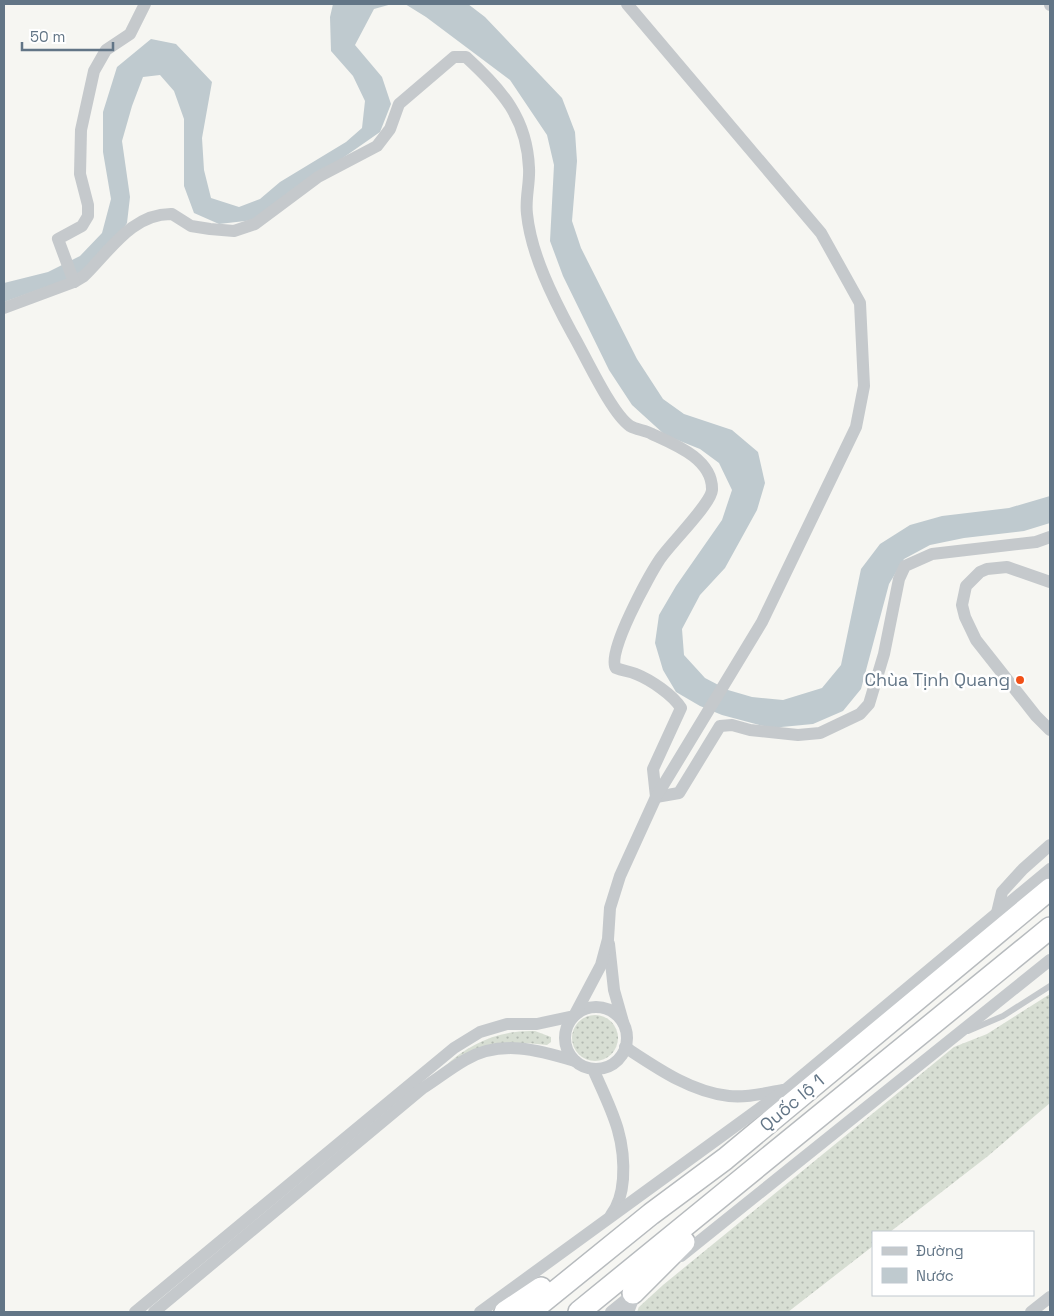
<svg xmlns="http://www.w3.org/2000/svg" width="1054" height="1316" font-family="'Space Grotesk',sans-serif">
<defs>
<pattern id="grass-dots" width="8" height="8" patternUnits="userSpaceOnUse" patternTransform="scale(1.25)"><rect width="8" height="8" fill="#d7ded3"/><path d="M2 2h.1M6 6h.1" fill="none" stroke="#b2b9b1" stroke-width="1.8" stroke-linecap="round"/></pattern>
</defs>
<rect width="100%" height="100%" fill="#f6f6f2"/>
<g fill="url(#grass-dots)">
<polygon points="1050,994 1050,1103 988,1156 890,1232 873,1232 873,1246 788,1312 637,1312 639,1307 663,1285 954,1047 987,1034"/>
<circle cx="595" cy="1038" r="23"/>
<path d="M535,1031L551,1037V1042L547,1045C507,1040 477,1043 444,1067C470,1043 499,1030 535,1031Z"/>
</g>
<g fill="#bfcacf">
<polygon points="333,4 392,4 374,9 355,45 382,77 391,104 380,132 254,220 219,224 194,213 184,186 184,119 174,91 160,75 143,77 132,106 122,141 130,197 127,223 110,249 77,276 4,302 4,283 48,272 80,256 102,233 111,199 103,152 103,112 117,67 151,39 176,44 212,82 202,138 204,170 211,198 239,207 260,199 280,182 346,142 362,128 365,101 353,76 331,51 330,17"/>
<polygon points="405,4 468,4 485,17 562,98 575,132 577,161 572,221 581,248 637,359 663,399 684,414 732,430 758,452 765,483 757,510 725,568 700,595 682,629 684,655 705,678 728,690 752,697 783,700 822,688 841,665 861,569 880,544 910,525 942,516 1009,508 1050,496 1050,523 1024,531 964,538 930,545 904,559 889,584 861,689 843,711 813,724 771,728 722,715 700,706 676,692 663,670 655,643 659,615 676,586 722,520 732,490 719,463 700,449 665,435 632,405 609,370 563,276 550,241 554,165 547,135 510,80 426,17"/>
</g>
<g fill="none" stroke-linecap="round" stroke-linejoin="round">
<defs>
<g id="trunk">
<polyline points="633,1293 684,1242"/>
<polyline points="505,1312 541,1288"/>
<polyline points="530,1312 651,1214 725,1159 1050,889"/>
<polyline points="579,1312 1050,928"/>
</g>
</defs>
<use href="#trunk" stroke="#b7bbbe" stroke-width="24"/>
<polyline stroke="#c5c9cc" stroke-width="6" points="968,1031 1003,1016 1050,986"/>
<g stroke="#c5c9cc" stroke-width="12">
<polyline points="1050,4 1050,5"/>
<path d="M74,282L84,276C109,252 132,213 172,214L191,226L210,229L234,231L255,224L318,177L377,146L390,129L399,104L454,57H466C502,90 527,118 529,168C530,183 525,199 527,214C531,254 553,298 572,333C585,355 611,413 630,426C637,430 645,430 652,434C674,444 713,459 712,490C711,504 670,544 660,559C650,574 605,655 616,668C623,671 629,671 636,674C651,680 673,695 681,708L653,769L656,797L679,793L720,726L732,725L750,730L798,735L820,733L860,714L869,704L884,654L899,579L905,566L932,554L1036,542L1050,537"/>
<polyline points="4,308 74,282 58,239 82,226 88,216 88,205 80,174 81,130 94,71 106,50 130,34 145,4"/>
<polyline points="1050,582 1007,567 987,569 980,572 966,586 962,605 965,617 976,640 1036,716 1050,730"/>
<polyline points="997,913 1002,892 1023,869 1050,845"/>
<polyline points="609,944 614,990 623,1022"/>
<circle cx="596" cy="1038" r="31"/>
<path d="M625,1047C657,1068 691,1092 729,1096C747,1098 765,1093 783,1090"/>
<path d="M593,1069C610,1108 626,1135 623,1179C622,1192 619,1205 611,1215"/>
<polyline points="681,1256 1050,960"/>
<polyline points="135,1312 454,1048 480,1032 507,1024 537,1024 574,1016 601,965 608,939 610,908 620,876 656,797 762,622 856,427 864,386 860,303 821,233 627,4"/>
<path d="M154,1312L423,1088C437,1079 451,1068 465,1060C500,1039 539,1050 575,1061"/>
<polyline points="480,1312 785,1090 1050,869"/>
<polyline points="611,1312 632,1295"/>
<polyline points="1031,1312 1050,1297"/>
</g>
<polyline stroke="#c5c9cc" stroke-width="16" points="626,1312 633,1293"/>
<use href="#trunk" stroke="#fff" stroke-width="21"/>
</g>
<circle fill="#f15017" stroke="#fff" stroke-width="2" cx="1020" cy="680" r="5"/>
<g text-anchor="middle" stroke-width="5" stroke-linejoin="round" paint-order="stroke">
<g font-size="18" fill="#627586" stroke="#fff" text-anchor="end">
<text x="1010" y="686">Chùa Tịnh Quang</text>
</g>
<g font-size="18" fill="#627586" stroke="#fff">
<text transform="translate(792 1103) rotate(-40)" y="6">Quốc lộ 1</text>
</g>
</g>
<rect width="1054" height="1316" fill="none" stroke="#627586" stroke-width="10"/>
<rect x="872" y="1231" width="162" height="65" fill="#ffffff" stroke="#c0c8cf"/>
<rect x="882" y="1247" width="25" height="8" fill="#c5c9cc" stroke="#c0c8cf"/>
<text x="916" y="1256" font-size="15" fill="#627586">Đường</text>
<rect x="882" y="1268" width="25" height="15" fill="#bfcacf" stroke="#c0c8cf"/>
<text x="916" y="1281" font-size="15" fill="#627586">Nước</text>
<path d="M22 42v8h91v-8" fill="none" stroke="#627586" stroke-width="2.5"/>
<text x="30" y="42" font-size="15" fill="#627586" stroke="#ffffff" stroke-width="4" paint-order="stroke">50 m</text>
</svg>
